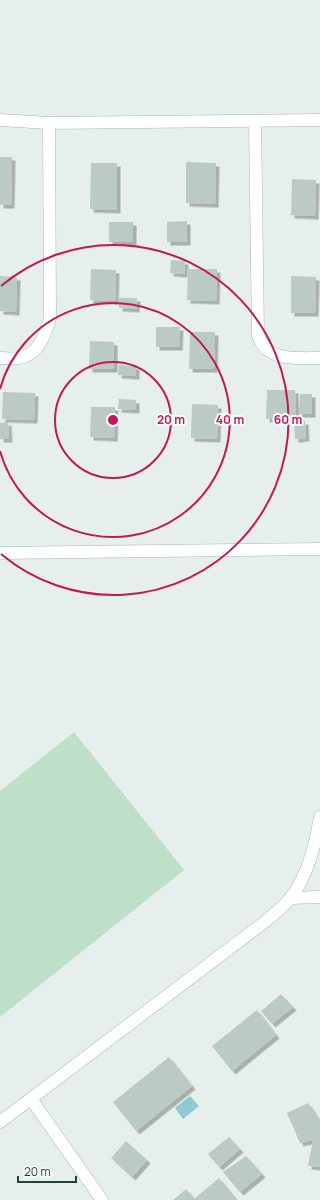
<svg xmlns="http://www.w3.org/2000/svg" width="320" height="1200" font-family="Manrope,sans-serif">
<defs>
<filter id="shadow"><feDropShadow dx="3.5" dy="3.5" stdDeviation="0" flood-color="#0004"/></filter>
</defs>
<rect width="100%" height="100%" fill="#e6efeb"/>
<polygon fill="#bfe0c8" points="74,732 184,870 0,1017 0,791"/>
<polygon fill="#8ec9d4" points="190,1096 199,1106 183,1119 175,1108"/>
<g fill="#bbcac4" filter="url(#shadow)">
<polygon points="0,157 12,157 11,205 0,205"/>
<polygon points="186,162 216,163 215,204 186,203"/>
<polygon points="91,163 117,163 117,210 90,209"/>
<polygon points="292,179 316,180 315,216 291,215"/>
<polygon points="187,221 187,242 167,242 167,222"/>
<rect x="109" y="222" width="24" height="20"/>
<polygon points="171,260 185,261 184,274 170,273"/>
<polygon points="91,269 116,270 115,301 90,300"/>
<polygon points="188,269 217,269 216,301 187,300"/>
<polygon points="0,276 17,277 16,312 0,311"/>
<polygon points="291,276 316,277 315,313 291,313"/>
<polygon points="119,298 137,298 136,309 119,308"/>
<polygon points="156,327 180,327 179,347 156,347"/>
<polygon points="190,332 215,332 214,369 189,369"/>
<polygon points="90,341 114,342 114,369 89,369"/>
<polygon points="119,365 136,366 136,376 118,375"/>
<polygon points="267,390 295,390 296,417 266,419"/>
<polygon points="3,392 35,393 34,420 2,419"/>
<polygon points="300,394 312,394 312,414 299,414"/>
<polygon points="119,399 136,400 136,410 118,409"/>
<polygon points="192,404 218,405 217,439 191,438"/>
<polygon points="91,407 115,407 114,438 90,437"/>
<polygon points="305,421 306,438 295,439 294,422"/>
<polygon points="8,422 9,439 0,439 0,423"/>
<polygon points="281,994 293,1007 272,1024 261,1011"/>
<polygon points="257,1010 276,1035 232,1071 212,1046"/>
<polygon points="169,1057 192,1086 136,1131 113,1102"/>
<polygon points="308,1103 318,1119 320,1119 320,1167 308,1166 313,1140 300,1143 287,1113"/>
<polygon points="229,1137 240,1149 219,1167 208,1154"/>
<polygon points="126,1141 147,1160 132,1177 111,1158"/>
<polygon points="246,1156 262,1174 240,1192 223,1172"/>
<polygon points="219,1178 237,1200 173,1200 186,1189 194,1199"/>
</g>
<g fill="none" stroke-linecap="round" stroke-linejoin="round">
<defs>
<g id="street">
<polyline points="0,120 49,123 320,120"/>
<path d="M255,121L258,335C265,362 298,358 320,358"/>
<path d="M0,358C6,358 13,359 19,358C38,356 46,334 50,318L49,123"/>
<polyline points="290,898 320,897"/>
<polyline points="31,1099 102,1200"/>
<path d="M0,1122L266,921C274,914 284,906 291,898C308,874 315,846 320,817"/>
</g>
<polyline id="secondary" points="0,553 320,549"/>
</defs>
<use href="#street" stroke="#a8b8b2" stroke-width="13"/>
<use href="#secondary" stroke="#a4bbb3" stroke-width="13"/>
<use href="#street" stroke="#fff" stroke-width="12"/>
<use href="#secondary" stroke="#fff" stroke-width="12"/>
</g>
<g fill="none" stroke="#c2185b" stroke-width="2">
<circle cx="113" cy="420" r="58"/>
<path d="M0 389A117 117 0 1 1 0 451"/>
<path d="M1 286A175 175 0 1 1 1 554"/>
</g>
<circle cx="113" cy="420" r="6" fill="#c2185b" stroke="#f7fbf9" stroke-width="2"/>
<g font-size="12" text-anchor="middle" font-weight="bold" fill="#c2185b" stroke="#f7fbf9" stroke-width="4" stroke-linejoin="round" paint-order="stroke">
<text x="171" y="424">20 m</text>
<text x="230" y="424">40 m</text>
<text x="288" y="424">60 m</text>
</g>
<path d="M18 1176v6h58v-6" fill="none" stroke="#24423a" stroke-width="2"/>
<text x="24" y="1176" font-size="12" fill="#24423a" stroke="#f7fbf9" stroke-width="3" paint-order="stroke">20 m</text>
</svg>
